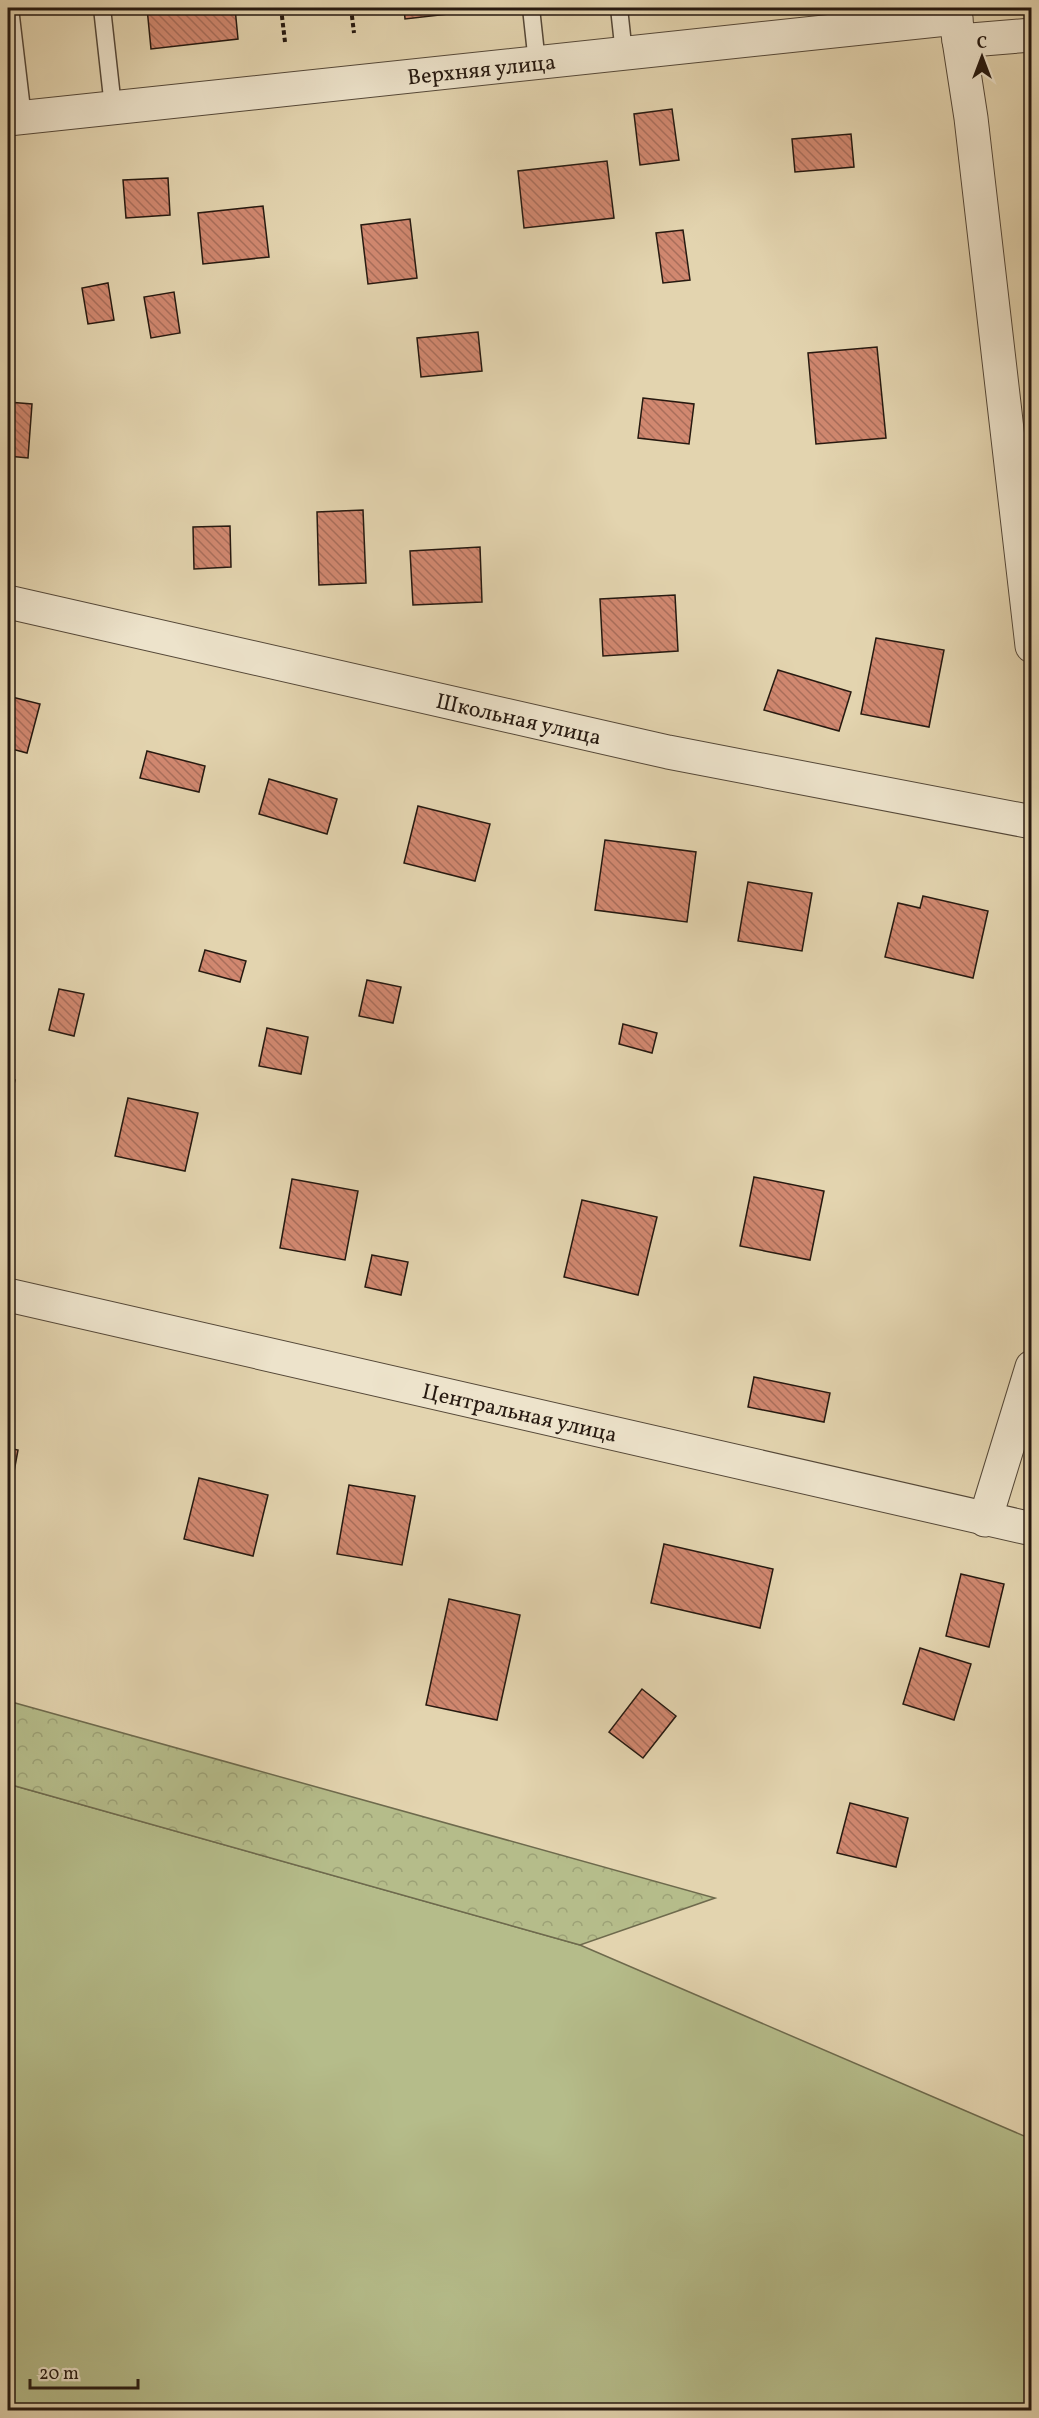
<svg xmlns="http://www.w3.org/2000/svg" width="1039" height="2418" font-family="Vollkorn,serif">
<defs>
<pattern id="forest-crowns" width="20" height="18" patternUnits="userSpaceOnUse" patternTransform="scale(1.5)"><rect width="20" height="18" fill="#b5bc8a"/><path d="M2 6a3 3 0 1 1 6 0M12 15a3 3 0 1 1 6 0" fill="none" stroke="#9ca176"/></pattern>
<pattern id="building-back-hatch" width="6" height="6" patternUnits="userSpaceOnUse" patternTransform="scale(1.5)"><rect width="6" height="6" fill="#d18870"/><path d="M-1 5l2 2M0 0l6 6M5-1l2 2" fill="none" stroke="#a96e5b"/></pattern>
</defs>
<rect width="100%" height="100%" fill="#e3d4af"/>
<filter id="stains"><feTurbulence type="fractalNoise" baseFrequency=".00333" numOctaves="4"/><feColorMatrix values="0 0 0 0 .2 0 0 0 0 .09 0 0 0 0 .02 0 0 0 .5 -.17"/></filter>
<radialGradient id="worn" r=".72"><stop offset=".6" stop-color="#630" stop-opacity="0"/><stop offset="1" stop-color="#630" stop-opacity=".3"/></radialGradient>
<polygon fill="#b5bc8a" stroke="#6e6a4d" stroke-width="1.5" points="8,1784 580,1945 1031,2139 1031,2410 8,2410"/>
<polygon fill="url(#forest-crowns)" stroke="#6e6a4d" stroke-width="1.5" points="8,1701 715,1898 580,1945 8,1784"/>
<g fill="url(#building-back-hatch)" stroke="#261910" stroke-width="1.5">
<polygon points="147,8 235,8 238,39 151,49"/>
<polygon points="404,8 492,8 492,9 405,19"/>
<polygon points="672,109 679,160 640,165 634,114"/>
<polygon points="851,134 854,167 795,172 792,139"/>
<polygon points="607,161 614,218 524,228 518,171"/>
<polygon points="168,178 170,215 126,218 123,180"/>
<polygon points="263,206 269,257 203,264 198,213"/>
<polygon points="410,219 417,278 368,284 361,225"/>
<polygon points="683,230 690,280 663,283 656,233"/>
<polygon points="108,283 114,320 88,324 82,288"/>
<polygon points="174,292 180,333 151,338 144,297"/>
<polygon points="478,332 482,371 421,377 417,338"/>
<polygon points="877,347 886,438 816,444 808,353"/>
<polygon points="643,398 694,404 689,444 638,438"/>
<polygon points="8,402 32,404 28,458 8,456"/>
<polygon points="363,510 366,583 319,585 317,512"/>
<polygon points="230,526 231,567 194,569 193,527"/>
<polygon points="480,547 482,602 413,605 410,551"/>
<polygon points="675,595 678,651 603,656 600,599"/>
<polygon points="876,638 944,650 929,727 861,714"/>
<polygon points="778,670 851,692 839,731 764,710"/>
<polygon points="8,696 40,704 27,753 8,748"/>
<polygon points="147,751 205,766 199,792 140,778"/>
<polygon points="269,779 337,799 327,834 259,814"/>
<polygon points="418,806 490,824 475,881 404,863"/>
<polygon points="605,840 696,852 687,922 595,910"/>
<polygon points="748,882 812,893 802,951 738,941"/>
<polygon points="923,896 988,911 973,978 885,957 898,903 920,908"/>
<polygon points="205,950 246,961 240,982 199,971"/>
<polygon points="367,980 401,987 393,1023 359,1016"/>
<polygon points="59,989 84,994 74,1036 49,1030"/>
<polygon points="623,1024 657,1033 652,1053 619,1044"/>
<polygon points="267,1028 308,1037 301,1074 259,1066"/>
<polygon points="8,1078 15,1080 8,1109"/>
<polygon points="128,1098 198,1113 185,1171 115,1156"/>
<polygon points="754,1177 824,1191 810,1260 740,1246"/>
<polygon points="292,1179 358,1191 345,1260 280,1248"/>
<polygon points="582,1200 657,1217 638,1295 564,1277"/>
<polygon points="372,1255 408,1262 401,1295 365,1287"/>
<polygon points="754,1377 830,1393 824,1422 748,1407"/>
<polygon points="8,1448 18,1450 8,1504"/>
<polygon points="199,1478 268,1495 253,1556 184,1539"/>
<polygon points="349,1485 415,1496 402,1565 337,1554"/>
<polygon points="664,1544 773,1569 760,1628 651,1603"/>
<polygon points="961,1574 1004,1584 989,1647 946,1636"/>
<polygon points="449,1599 520,1615 497,1720 426,1705"/>
<polygon points="920,1648 971,1664 954,1720 903,1704"/>
<polygon points="642,1689 676,1716 643,1758 609,1732"/>
<polygon points="850,1803 908,1818 896,1867 837,1853"/>
</g>
<g fill="none" stroke-linecap="round" stroke-linejoin="round">
<defs>
<g id="service">
<polyline points="10,8 23,118"/>
<polyline points="102,8 113,107"/>
<polyline points="531,8 537,63"/>
<polyline points="619,8 624,54"/>
<polyline points="836,8 839,31"/>
</g>
<g id="minor">
<polyline points="954,8 971,118 1032,646"/>
<polyline points="959,41 1032,35"/>
<path id="s1" d="M8,119L956,18"/>
<path id="s2" d="M8,602L668,752L1032,822"/>
<path id="s3" d="M8,1295L1032,1529"/>
<polyline points="985,1520 1032,1367"/>
</g>
</defs>
<use href="#service" stroke="#554838" stroke-width="19"/>
<use href="#minor" stroke="#554838" stroke-width="35"/>
<g stroke="#261910" stroke-width="4" stroke-dasharray="4.5 3" stroke-linecap="butt">
<polyline points="281,8 285,42"/>
<polyline points="351,8 354,33"/>
</g>
<use href="#service" stroke="#ede3cb" stroke-width="16"/>
<use href="#minor" stroke="#ede3cb" stroke-width="33"/>
</g>
<g text-anchor="middle" stroke-width="4.5" stroke-linejoin="round" paint-order="stroke">
<g font-size="22" fill="#261910" stroke="#ede3cb">
<text dy="8" stroke="none"><textPath href="#s1" startOffset="476">Верхняя улица</textPath></text>
<text dy="8" stroke="none"><textPath href="#s2" startOffset="524">Школьная улица</textPath></text>
<text dy="8" stroke="none"><textPath href="#s3" startOffset="525">Центральная улица</textPath></text>
</g>
</g>
<rect width="1039" height="2418" fill="none" stroke="#e3d4af" stroke-width="30"/>
<rect x="9" y="9" width="1021" height="2400" fill="none" stroke="#261910" stroke-width="3"/>
<rect x="15" y="15" width="1009" height="2388" fill="none" stroke="#261910" stroke-width="1.5"/>
<g transform="translate(982 57)" stroke="#ede3cb" stroke-width="4.5" paint-order="stroke">
<path d="M0-4.5L10 22L0 15L-10 22Z" fill="#261910"/>
<text y="-9" font-size="16" font-weight="bold" text-anchor="middle" fill="#261910">С</text>
</g>
<path d="M30 2379v9h108v-9" fill="none" stroke="#261910" stroke-width="3"/>
<text x="39" y="2379" font-size="18" fill="#261910" stroke="#ede3cb" stroke-width="4.5" paint-order="stroke">20 m</text>
<rect width="100%" height="100%" filter="url(#stains)"/>
<rect width="100%" height="100%" fill="url(#worn)"/>
</svg>
